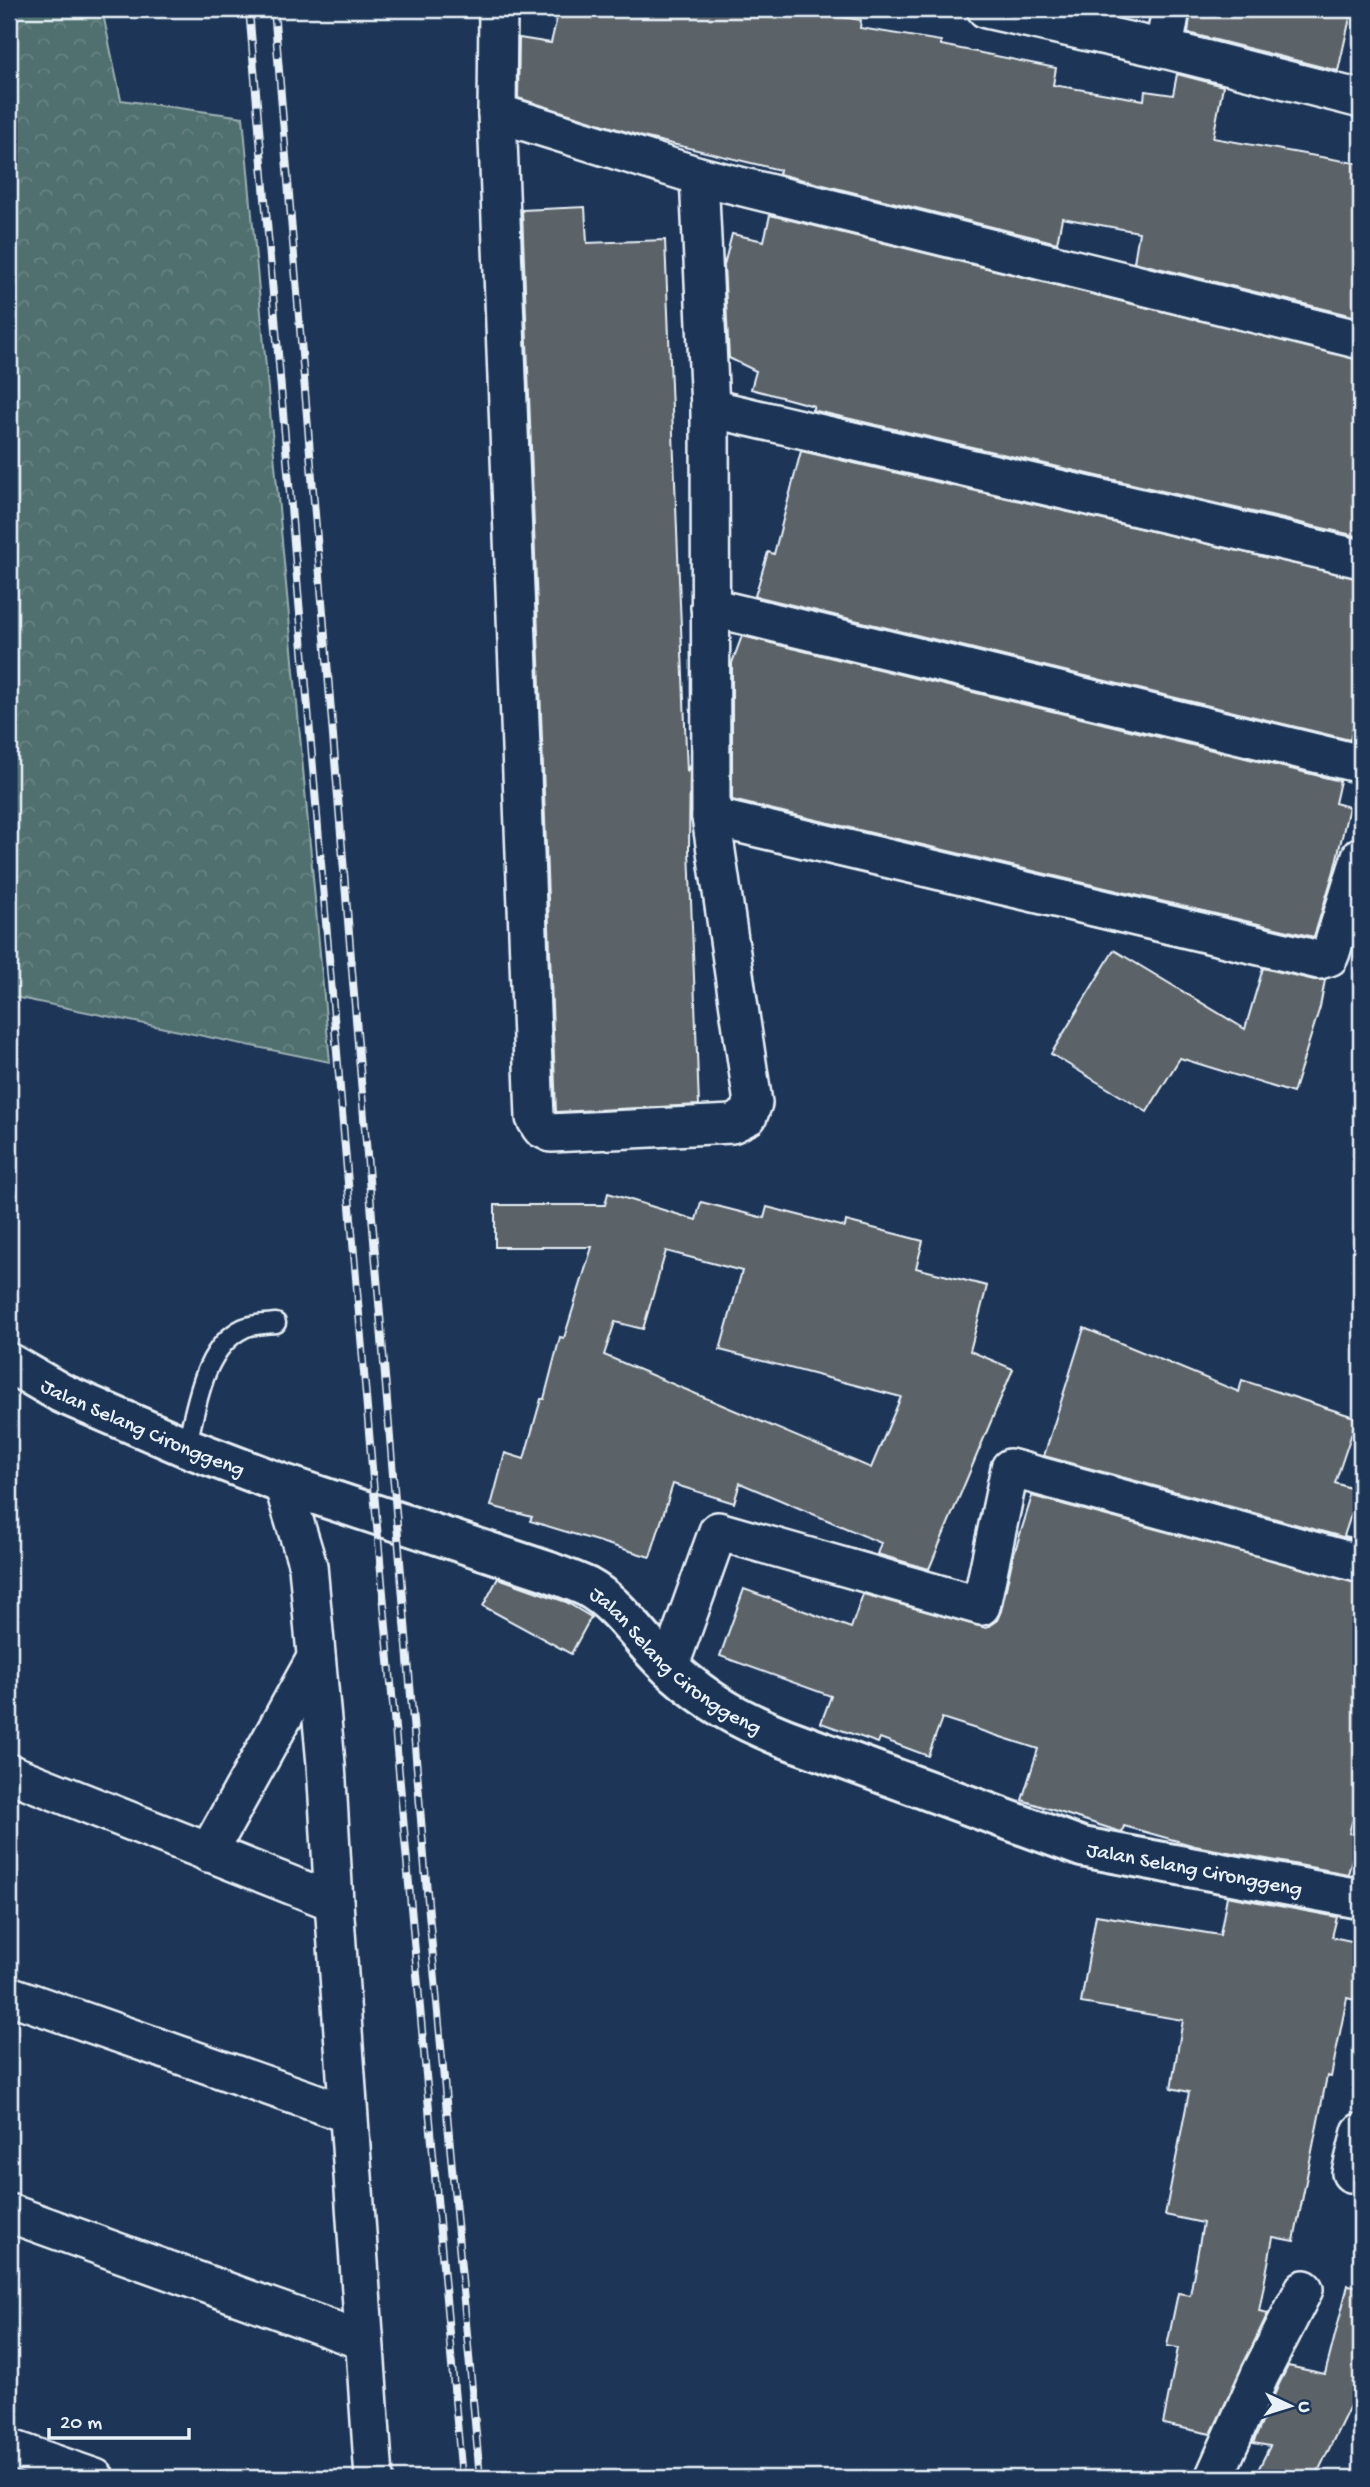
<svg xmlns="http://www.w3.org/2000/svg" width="1370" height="2487" font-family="'Gochi Hand',sans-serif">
<defs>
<pattern id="forest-crowns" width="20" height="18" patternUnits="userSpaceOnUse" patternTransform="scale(1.75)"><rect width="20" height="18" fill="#4f6f6e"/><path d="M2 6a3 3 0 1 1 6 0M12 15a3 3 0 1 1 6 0" fill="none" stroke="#688483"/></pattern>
</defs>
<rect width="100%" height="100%" fill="#1d3557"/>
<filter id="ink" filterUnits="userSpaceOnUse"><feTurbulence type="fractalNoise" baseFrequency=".0143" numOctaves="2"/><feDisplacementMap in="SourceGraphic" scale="14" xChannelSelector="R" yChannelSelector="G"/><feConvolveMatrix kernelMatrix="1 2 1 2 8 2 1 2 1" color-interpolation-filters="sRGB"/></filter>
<g filter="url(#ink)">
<polygon fill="url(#forest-crowns)" stroke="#9cb0b3" stroke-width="2" points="9,9 102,9 121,100 243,117 330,1062 9,996"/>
<g fill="#5c6368" stroke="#e8f1f8" stroke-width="2" fill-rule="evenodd">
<polygon points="559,9 824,9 823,14 861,20 860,28 941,41 941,45 1056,68 1053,85 1144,100 1145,91 1173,95 1177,74 1223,86 1213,138 1361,164 1361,318 1134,262 1139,232 1062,218 1057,243 779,174 780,170 643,137 518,98 519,38 551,43"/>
<polygon points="1191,9 1352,9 1338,71 1188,33"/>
<polygon points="585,207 587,243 665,240 687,772 690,764 689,849 699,1105 556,1112 522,210"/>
<polygon points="770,215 1361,360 1361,537 812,410 814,406 751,389 756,371 729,358 724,265 732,234 764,241"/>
<polygon points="801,451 1361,579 1361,693 1350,740 755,596 768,552 774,554"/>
<polygon points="742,636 1340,781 1335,803 1349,807 1334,871 1314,937 732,800 732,663"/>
<polygon points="1114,950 1245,1029 1263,968 1314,980 1325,980 1320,1007 1293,1093 1180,1058 1147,1112 1051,1054"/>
<path d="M608,1193L696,1220L701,1202L764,1218L767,1207L845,1227L846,1221L923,1241L916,1268L987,1286L970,1351L1013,1369L929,1569L877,1554L881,1543L740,1483L734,1503L673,1484L650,1557L530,1521L532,1517L491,1506L505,1453L524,1459L541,1399H544L560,1337L564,1338L592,1247H495V1205H605ZM666,1251L742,1271L720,1350L901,1397L871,1468L604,1355L615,1322L643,1329Z"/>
<polygon points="1084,1328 1239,1392 1242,1380 1357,1418 1335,1483 1359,1491 1344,1536 1361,1539 1361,1542 1044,1456"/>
<polygon points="1032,1496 1361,1584 1361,1789 1349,1833 1358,1836 1348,1874 1195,1846 1124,1826 1122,1832 1118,1831 1022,1800 1038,1749 942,1718 928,1756 880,1738 878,1743 821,1723 831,1696 720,1656 744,1589 851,1628 863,1594 986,1628 997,1620 1001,1611 1013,1557"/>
<polygon points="498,1578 566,1602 591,1617 571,1654 483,1606"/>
<polygon points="1227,1896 1337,1917 1332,1937 1361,1943 1361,1966 1355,2000 1347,1998 1331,2077 1327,2076 1294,2241 1273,2237 1259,2311 1268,2313 1211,2434 1163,2424 1178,2348 1167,2346 1178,2293 1190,2295 1203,2223 1165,2215 1189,2092 1171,2088 1183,2020 1081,2003 1096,1915 1220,1935"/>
<polygon points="1348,2285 1361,2287 1361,2383 1315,2478 1254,2478 1270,2446 1253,2443 1279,2384 1288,2366 1325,2374"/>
</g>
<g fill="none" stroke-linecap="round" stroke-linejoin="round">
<defs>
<path id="service" d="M186,1447C197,1407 202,1348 244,1328C253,1324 267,1324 276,1323"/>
<g id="minor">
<polyline points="498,9 497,113 535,1118 541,1128 551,1133 732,1124 748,1116 753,1103 711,817 710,408 699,176"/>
<polyline points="986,9 1164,49 1361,99"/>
<polyline points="1164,49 1171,9"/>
<polyline points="497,113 699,176 1361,340"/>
<polyline points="710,408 1361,559"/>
<polyline points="710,607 1361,764"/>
<polyline points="711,817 1319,960 1329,957 1331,952 1361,856"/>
<polyline points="283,1484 308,1566 326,1764 334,1902 374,2478"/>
<polyline points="669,1668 718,1531 981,1606 1010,1468 1361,1564"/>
<polyline points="9,1773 334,1902"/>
<polyline points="208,1853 316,1658"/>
<polyline points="9,1995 348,2114"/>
<polyline points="1351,2173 1361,2132"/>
<polyline points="9,2213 364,2341"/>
<polyline points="9,2448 95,2478"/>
<polyline points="1214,2478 1260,2375 1304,2289"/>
</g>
<g id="tertiary">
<path id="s1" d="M9,1363L61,1393L186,1447L283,1484L547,1571C560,1576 574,1581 587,1587C622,1606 642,1644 671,1669C709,1703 738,1719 785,1738L1082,1847L1361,1899"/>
</g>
</defs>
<use href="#service" stroke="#e8f1f8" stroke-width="23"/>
<use href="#minor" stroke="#e8f1f8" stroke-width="42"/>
<use href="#tertiary" stroke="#e8f1f8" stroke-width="44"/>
<use href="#service" stroke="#1d3557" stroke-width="18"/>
<use href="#minor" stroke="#1d3557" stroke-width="37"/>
<use href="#tertiary" stroke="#1d3557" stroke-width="38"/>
<defs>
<g id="rail">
<polyline points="249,9 376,1515 462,2478"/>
<polyline points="274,9 425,1869 480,2478"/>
</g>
</defs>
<use href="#rail" stroke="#e8f1f8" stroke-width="8"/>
<use href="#rail" stroke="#1d3557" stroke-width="5" stroke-dasharray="16" stroke-linecap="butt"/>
</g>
</g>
<g text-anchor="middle" stroke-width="5" stroke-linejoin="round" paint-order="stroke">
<g font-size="21" fill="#e8f1f8" stroke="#1d3557">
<text dy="7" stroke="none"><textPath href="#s1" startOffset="149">Jalan Selang Cironggeng</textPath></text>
<text dy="7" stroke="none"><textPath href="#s1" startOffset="737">Jalan Selang Cironggeng</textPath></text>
<text dy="7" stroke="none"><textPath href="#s1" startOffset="1304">Jalan Selang Cironggeng</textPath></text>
</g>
</g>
<rect width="1370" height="2487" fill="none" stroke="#1d3557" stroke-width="35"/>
<rect x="18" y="18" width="1335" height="2452" fill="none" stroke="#e8f1f8" stroke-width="2.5" filter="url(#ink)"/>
<g transform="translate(1290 2406) rotate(94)" stroke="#1d3557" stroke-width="5" paint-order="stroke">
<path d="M0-5L12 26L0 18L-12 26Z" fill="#e8f1f8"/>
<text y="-10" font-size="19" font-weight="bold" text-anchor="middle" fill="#e8f1f8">U</text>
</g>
<path d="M49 2428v10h140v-10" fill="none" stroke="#e8f1f8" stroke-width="3.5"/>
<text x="60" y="2428" font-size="21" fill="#e8f1f8" stroke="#1d3557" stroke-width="5" paint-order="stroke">20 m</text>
</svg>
